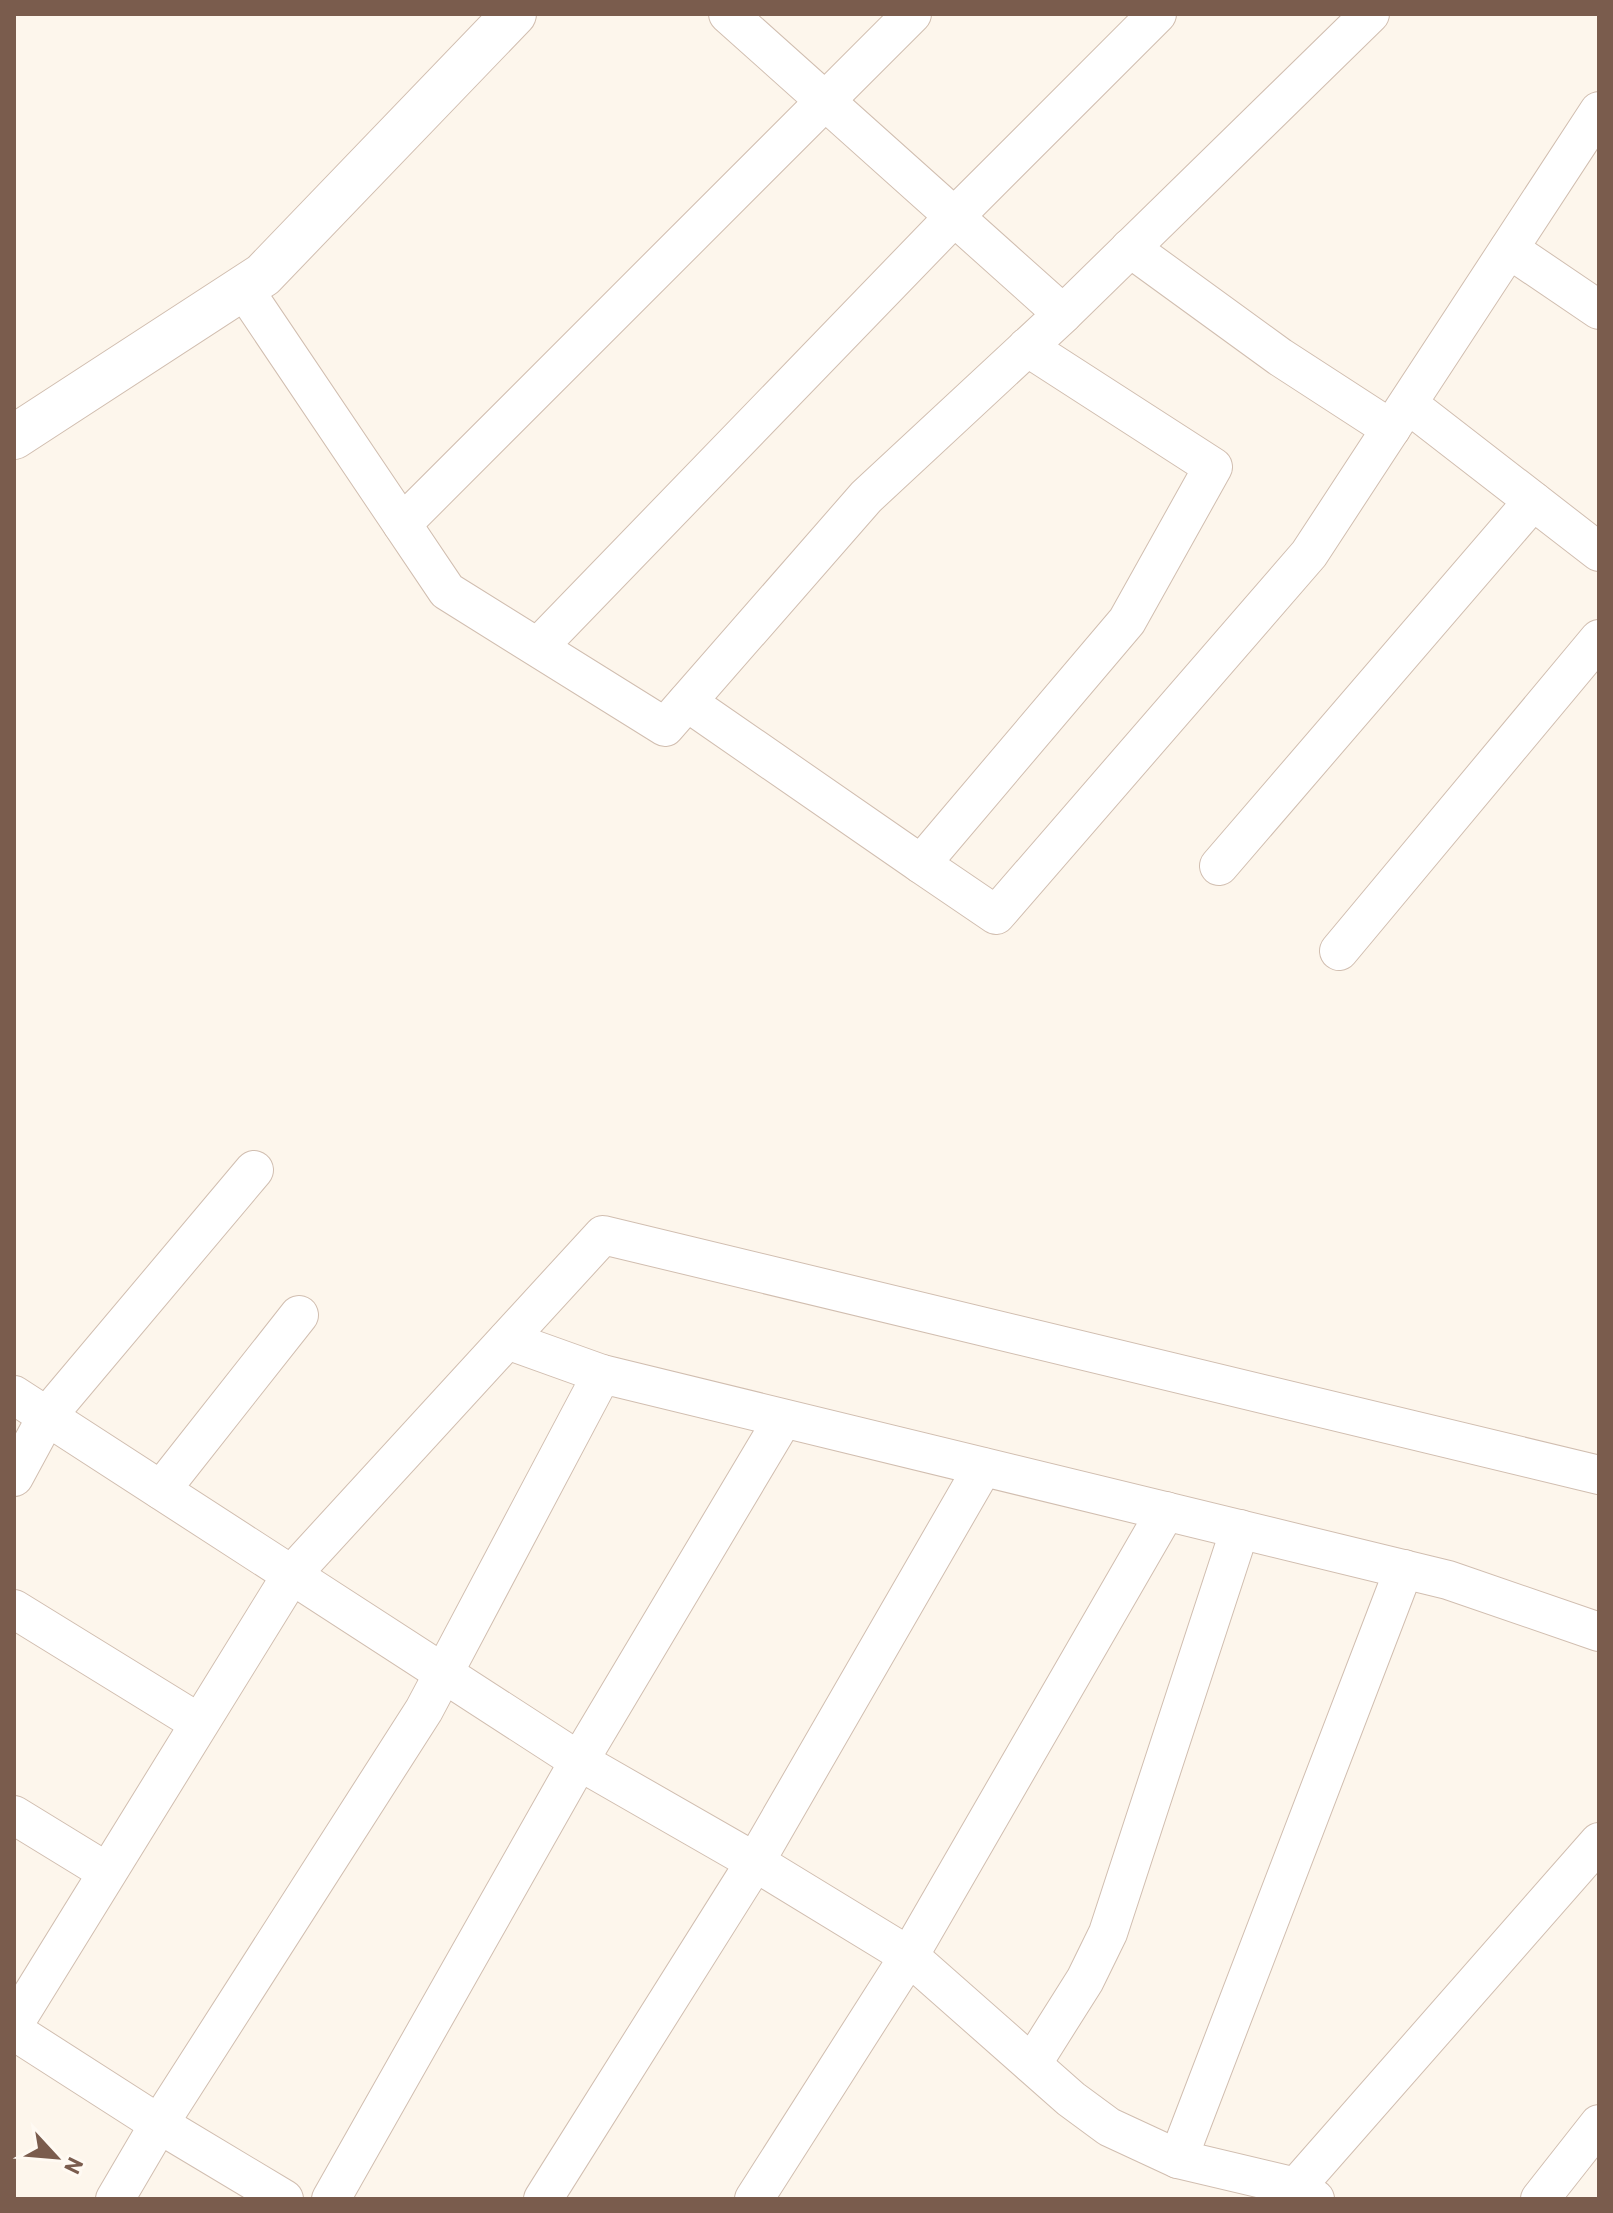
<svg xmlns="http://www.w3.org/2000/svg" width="1613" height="2213" font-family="Barlow,sans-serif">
<rect width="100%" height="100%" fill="#fdf6ec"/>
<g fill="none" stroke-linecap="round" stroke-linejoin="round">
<defs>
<g id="minor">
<polyline points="1130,248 1280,357 1391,429"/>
<polyline points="1509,249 1599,310"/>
<polyline points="243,288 447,591 665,727 866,497 1063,314 728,14"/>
<polyline points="1063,314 1370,14"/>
<polyline points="1408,404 1599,552"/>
<polyline points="402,524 912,14"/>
<polyline points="538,647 954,217 1157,14"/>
<polyline points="687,702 921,864 1127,621 1213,467 1027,347"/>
<polyline points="921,864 996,915 1309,554 1599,111"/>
<polyline points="1219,866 1533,501"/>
<polyline points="1339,951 1599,639"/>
<polyline points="507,1340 602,1374"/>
<polyline points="14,1395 579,1761 755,1862 909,1956 1071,2099 1109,2127 1178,2159 1296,2187 1315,2199"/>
<polyline points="14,1477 47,1416 254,1170"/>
<polyline points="161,1490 299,1315"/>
<polyline points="14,1609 199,1723"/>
<polyline points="14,1815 107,1872"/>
<polyline points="14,2024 292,1574 603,1235 1599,1475"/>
<polyline points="14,2031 159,2124 424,1710 602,1374 1448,1580 1599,1632"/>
<polyline points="1032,2064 1085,1980 1108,1933 1240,1529"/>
<polyline points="1178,2159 1404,1569"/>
<polyline points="1296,2187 1599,1842"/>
<polyline points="115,2199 159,2124 284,2199"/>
<polyline points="331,2199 579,1761 783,1419"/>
<polyline points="543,2199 755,1862 983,1467"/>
<polyline points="754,2199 909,1956 1166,1511"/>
<polyline points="1540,2199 1599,2124"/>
</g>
<polyline id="tertiary" points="14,437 263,275 514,14"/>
</defs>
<use href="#minor" stroke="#d1beb0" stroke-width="40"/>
<use href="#tertiary" stroke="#d1beb0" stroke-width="46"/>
<use href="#minor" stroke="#fff" stroke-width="38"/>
<use href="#tertiary" stroke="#fff" stroke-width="44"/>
</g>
<rect width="1613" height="2213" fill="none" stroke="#7a5c4d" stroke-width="32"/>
<g transform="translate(56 2157) rotate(116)" stroke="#fffaf3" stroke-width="6" paint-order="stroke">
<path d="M0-6L14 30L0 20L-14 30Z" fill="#7a5c4d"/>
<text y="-12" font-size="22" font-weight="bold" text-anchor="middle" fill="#7a5c4d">N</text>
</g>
</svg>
